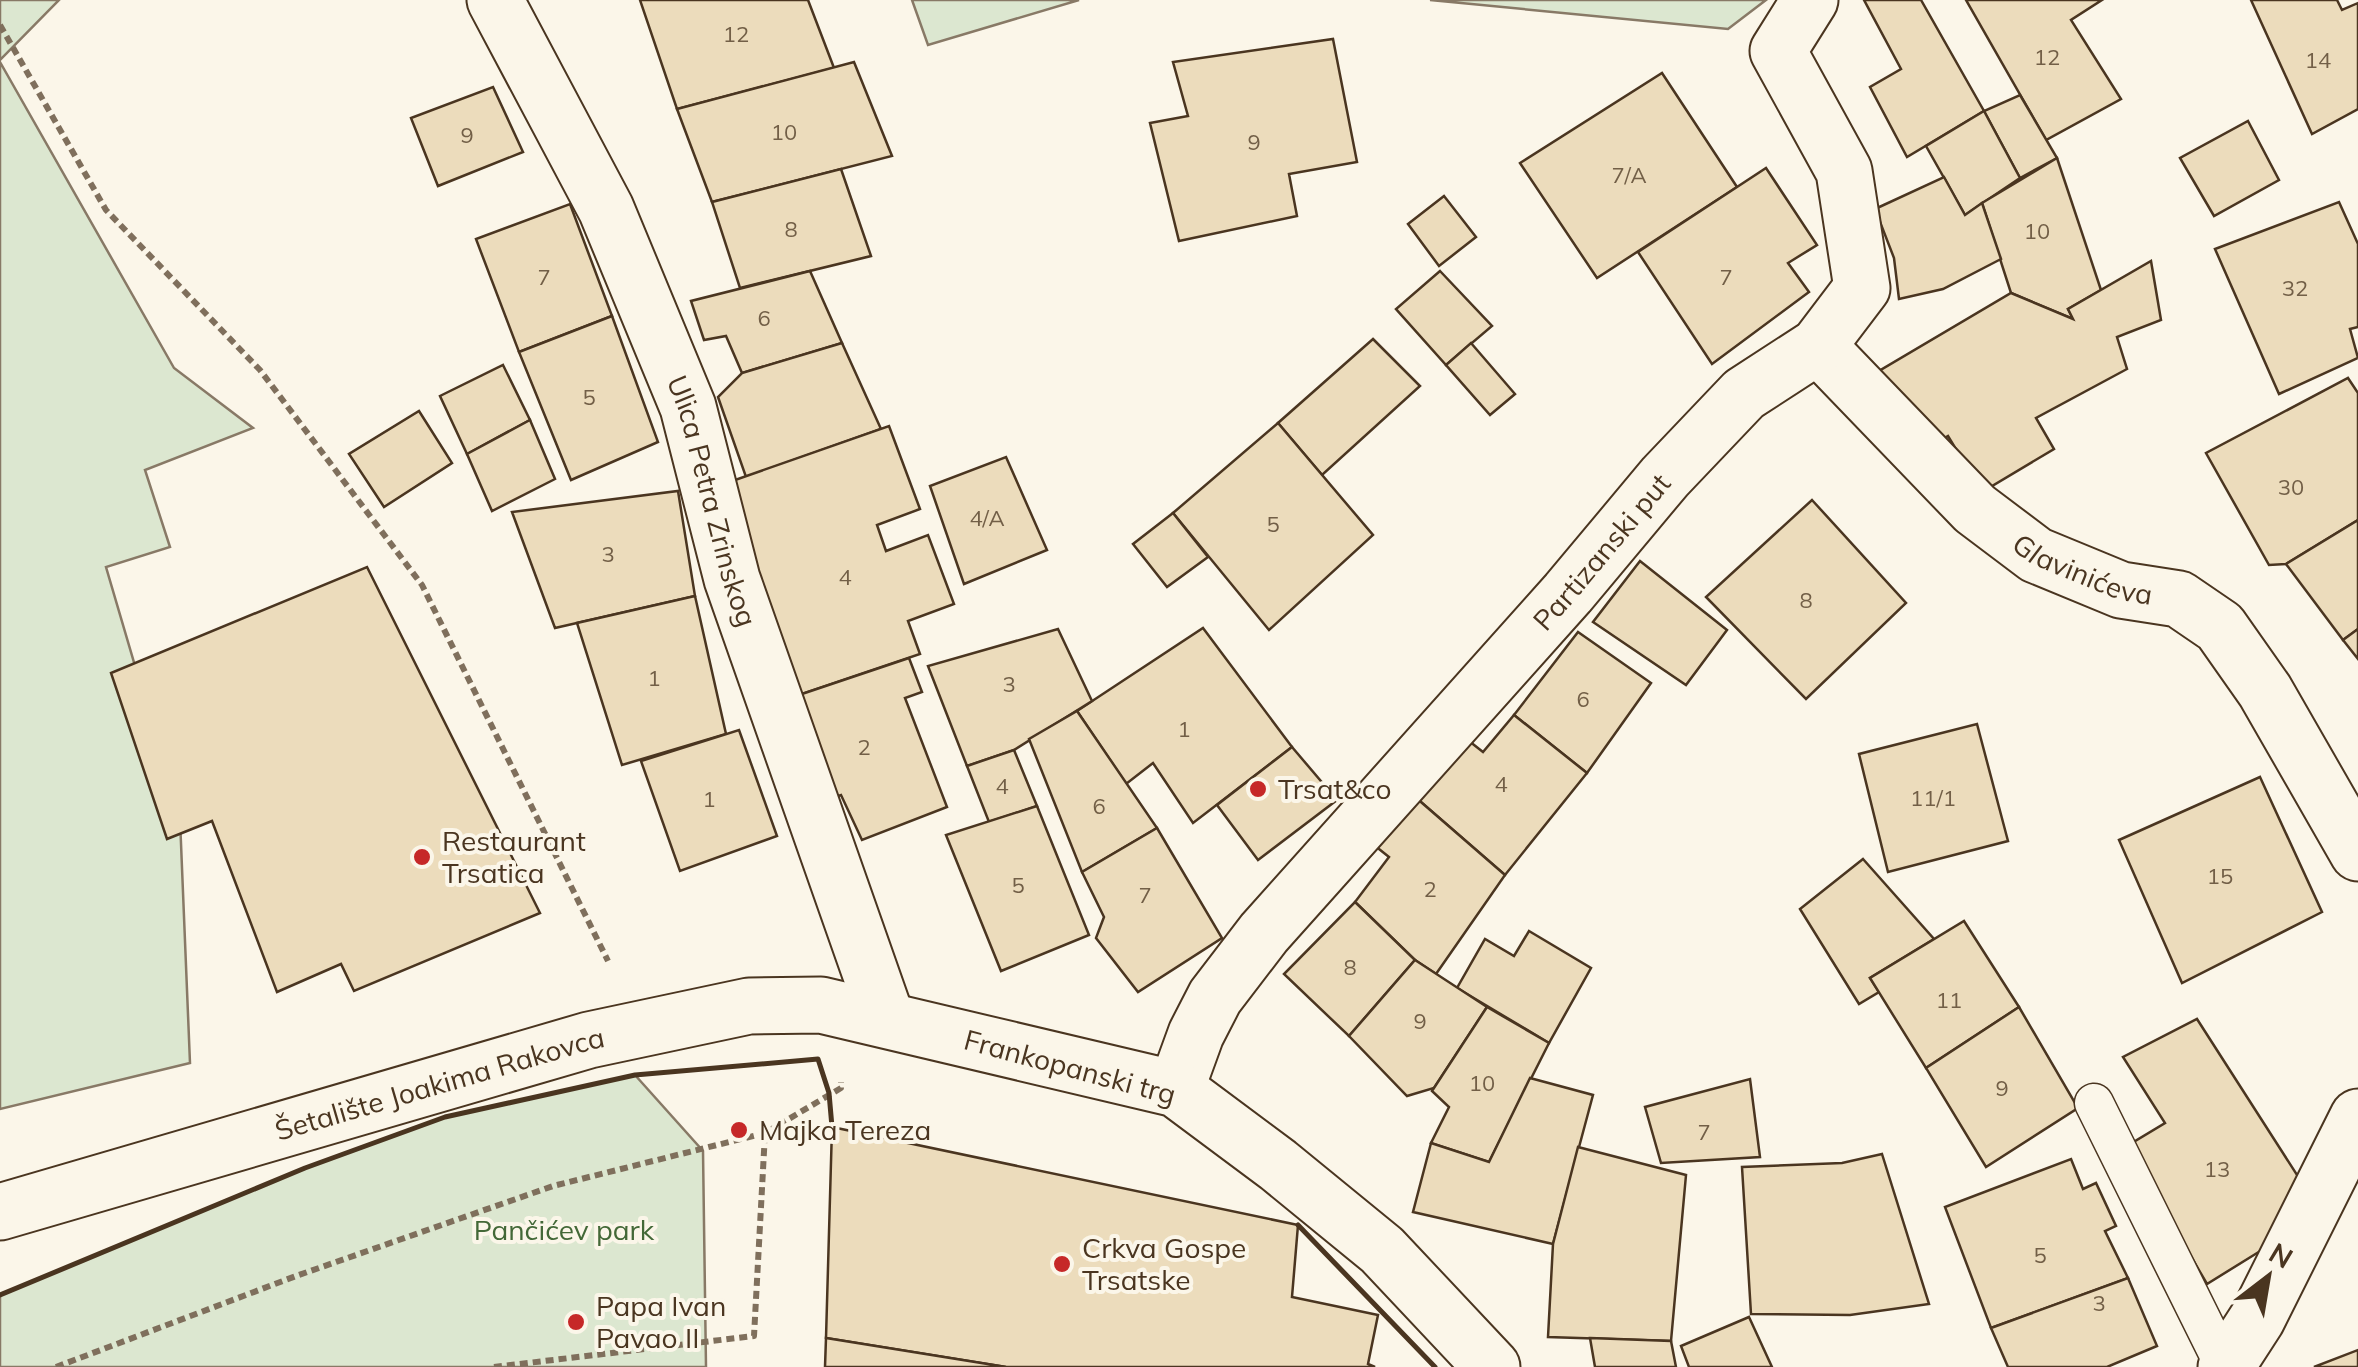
<svg xmlns="http://www.w3.org/2000/svg" width="2358" height="1367" font-family="Mulish,sans-serif">
<rect width="100%" height="100%" fill="#fbf6e9"/>
<g fill="#dce7d0" stroke="#887966" stroke-width="2.5">
<polygon points="0,0 59,0 0,60"/>
<polygon points="912,0 1079,0 928,45"/>
<polygon points="1430,0 1766,0 1728,29"/>
<polygon points="0,62 174,368 253,428 145,470 170,547 106,567 180,819 190,1063 0,1109"/>
<polygon points="635,1075 703,1151 706,1367 0,1367 0,1295 305,1168 445,1117"/>
</g>
<g fill="#ecdcbc" stroke="#4a3520" stroke-width="2.5">
<polygon points="640,0 808,0 834,68 677,109"/>
<polygon points="1864,0 1921,0 1984,111 1907,157 1870,87 1901,69"/>
<polygon points="1966,0 2102,0 2071,20 2121,99 2046,140"/>
<polygon points="2251,0 2337,0 2342,10 2358,3 2358,109 2312,134"/>
<polygon points="1333,39 1357,162 1289,174 1297,216 1179,241 1150,123 1188,116 1173,62"/>
<polygon points="854,62 892,156 712,202 677,109"/>
<polygon points="1662,73 1737,187 1597,278 1520,163"/>
<polygon points="493,87 523,152 438,186 411,118"/>
<polygon points="2020,95 2057,158 2020,178 1984,111"/>
<polygon points="1984,111 2020,178 1965,215 1926,146"/>
<polygon points="2248,121 2279,180 2214,216 2180,158"/>
<polygon points="2057,158 2101,290 2068,309 2073,319 2011,293 1982,203"/>
<polygon points="1766,168 1817,245 1788,263 1809,292 1712,364 1638,252"/>
<polygon points="841,169 871,256 740,288 712,202"/>
<polygon points="1944,177 1965,215 1982,203 2001,259 1943,289 1899,299 1894,258 1875,209"/>
<polygon points="1444,196 1476,237 1439,266 1408,224"/>
<polygon points="2339,202 2358,244 2358,327 2350,329 2358,358 2279,394 2215,249"/>
<polygon points="570,204 612,316 519,352 476,239"/>
<polygon points="2151,261 2161,320 2117,337 2127,369 2036,418 2054,449 1982,492 1948,436 1930,447 1879,371 2011,293 2073,319 2068,309"/>
<polygon points="810,271 842,343 742,373 726,336 704,340 691,301"/>
<polygon points="1440,271 1492,326 1446,365 1396,309"/>
<polygon points="612,316 658,442 571,480 519,352"/>
<polygon points="1373,339 1420,386 1322,475 1278,423"/>
<polygon points="842,343 881,429 746,477 718,397 742,373"/>
<polygon points="1471,343 1515,394 1490,415 1446,365"/>
<polygon points="503,365 530,420 467,454 440,396"/>
<polygon points="2348,378 2358,393 2358,520 2286,564 2269,565 2206,453"/>
<polygon points="419,411 452,463 384,507 349,454"/>
<polygon points="530,420 555,479 492,511 467,454"/>
<polygon points="1278,423 1373,535 1269,630 1173,513"/>
<polygon points="889,426 920,509 877,525 886,551 928,535 954,604 908,621 920,654 787,699 715,487"/>
<polygon points="1006,457 1047,550 964,584 930,486"/>
<polygon points="678,491 695,596 555,628 512,512"/>
<polygon points="1812,500 1906,603 1806,699 1706,597"/>
<polygon points="1173,513 1208,557 1167,587 1133,544"/>
<polygon points="2358,520 2358,629 2343,640 2286,564"/>
<polygon points="1640,561 1727,630 1686,685 1593,622"/>
<polygon points="367,567 540,913 354,991 341,964 277,992 212,821 167,839 111,673"/>
<polygon points="695,596 726,734 622,765 577,623"/>
<polygon points="1203,628 1292,747 1193,823 1153,763 1126,784 1077,711"/>
<polygon points="1058,629 1092,701 1014,750 967,766 928,666"/>
<polygon points="2358,629 2358,659 2343,640"/>
<polygon points="1578,632 1651,683 1587,773 1514,715"/>
<polygon points="909,658 922,692 905,698 947,807 862,840 841,795 823,801 787,699"/>
<polygon points="1077,711 1157,828 1082,872 1029,739"/>
<polygon points="1514,715 1587,773 1505,875 1414,796 1469,741 1483,752"/>
<polygon points="1977,724 2008,841 1888,872 1859,754"/>
<polygon points="739,730 777,836 680,871 641,761"/>
<polygon points="1292,747 1337,800 1258,860 1217,805"/>
<polygon points="1014,750 1037,806 989,822 967,766"/>
<polygon points="2260,777 2322,912 2182,983 2119,840"/>
<polygon points="1414,796 1505,875 1436,974 1415,960 1355,902 1389,857 1374,845"/>
<polygon points="1037,806 1089,935 1001,971 946,835"/>
<polygon points="1157,828 1222,938 1138,992 1096,938 1104,917 1082,872"/>
<polygon points="1863,859 1934,939 1870,978 1879,992 1859,1004 1800,909"/>
<polygon points="1355,902 1415,960 1349,1036 1284,974"/>
<polygon points="1964,921 2019,1007 1926,1068 1870,978"/>
<polygon points="1529,931 1591,968 1549,1043 1457,988 1485,939 1514,956"/>
<polygon points="1415,960 1487,1007 1434,1088 1407,1096 1349,1036"/>
<polygon points="1487,1007 1549,1043 1489,1162 1431,1143 1449,1107 1432,1091"/>
<polygon points="2019,1007 2078,1108 1986,1167 1926,1068"/>
<polygon points="2197,1019 2308,1192 2291,1232 2207,1284 2127,1146 2165,1123 2123,1057"/>
<polygon points="1530,1078 1593,1095 1553,1244 1413,1212 1431,1143 1489,1162"/>
<polygon points="1750,1079 1760,1157 1661,1163 1645,1107"/>
<polygon points="832,1127 1298,1225 1292,1297 1378,1315 1368,1364 1375,1367 1006,1367 826,1338"/>
<polygon points="1578,1147 1686,1175 1671,1341 1548,1337 1553,1244"/>
<polygon points="1882,1154 1929,1304 1850,1315 1751,1314 1742,1167 1842,1163"/>
<polygon points="2071,1159 2083,1189 2096,1183 2116,1226 2105,1231 2128,1278 1991,1328 1945,1207"/>
<polygon points="2128,1278 2157,1346 2107,1367 2008,1367 1991,1328"/>
<polygon points="1749,1317 1772,1367 1689,1367 1681,1346"/>
<polygon points="826,1338 1006,1367 825,1367"/>
<polygon points="1590,1338 1671,1341 1676,1367 1595,1367"/>
<polygon points="2358,1350 2358,1367 2314,1367"/>
</g>
<g fill="none" stroke-linecap="round" stroke-linejoin="round">
<defs>
<polyline id="lane" points="2094,1103 2225,1367"/>
<g id="street">
<path id="s1" d="M495,0L606,209L688,407L732,579L887,1020"/>
<path id="s2" d="M1818,346L1975,509L2036,555L2121,590L2179,599L2220,627L2265,691L2358,853"/>
<path id="s3" d="M1176,1089L1196,1034L1215,997L1264,933L1568,593L1665,477L1744,394L1818,346L1862,288L1844,171L1778,51L1810,0"/>
<polyline points="2226,1367 2257,1319 2358,1117"/>
</g>
<g id="secondary">
<path id="s4" d="M0,1212L589,1040L749,1006L821,1005L1176,1089L1278,1165L1382,1250L1492,1367"/>
</g>
</defs>
<use href="#lane" stroke="#4a3520" stroke-width="41"/>
<use href="#street" stroke="#4a3520" stroke-width="59"/>
<use href="#secondary" stroke="#4a3520" stroke-width="59"/>
<g stroke="#7f6f5c" stroke-width="6" stroke-dasharray="8 5" stroke-linecap="butt">
<polyline points="0,25 106,210 260,370 422,585 608,961"/>
<polyline points="56,1367 296,1276 553,1186 765,1133"/>
<polyline points="494,1367 754,1336 765,1133 841,1088 841,1082"/>
</g>
<use href="#lane" stroke="#fbf6e9" stroke-width="38"/>
<use href="#street" stroke="#fbf6e9" stroke-width="55"/>
<use href="#secondary" stroke="#fbf6e9" stroke-width="55"/>
<g stroke="#4a3520" stroke-width="5">
<polyline points="1298,1225 1435,1367"/>
<polyline points="0,1295 305,1168 445,1117 635,1075 818,1059 829,1093 832,1127"/>
</g>
</g>
<g fill="#c62828" stroke="#fbf6e9" stroke-width="4">
<circle cx="1258" cy="789" r="10"/>
<circle cx="422" cy="857" r="10"/>
<circle cx="739" cy="1130" r="10"/>
<circle cx="1062" cy="1264" r="10"/>
<circle cx="576" cy="1322" r="10"/>
</g>
<g text-anchor="middle" stroke-width="8" stroke-linejoin="round" paint-order="stroke">
<g font-size="22" fill="#725f47">
<text x="736" y="42">12</text>
<text x="2047" y="65">12</text>
<text x="2318" y="68">14</text>
<text x="784" y="140">10</text>
<text x="467" y="143">9</text>
<text x="1254" y="150">9</text>
<text x="1629" y="183">7/A</text>
<text x="791" y="237">8</text>
<text x="2037" y="239">10</text>
<text x="544" y="285">7</text>
<text x="1726" y="285">7</text>
<text x="2295" y="296">32</text>
<text x="764" y="326">6</text>
<text x="589" y="405">5</text>
<text x="2291" y="495">30</text>
<text x="987" y="526">4/A</text>
<text x="1273" y="532">5</text>
<text x="608" y="562">3</text>
<text x="845" y="585">4</text>
<text x="1806" y="608">8</text>
<text x="654" y="686">1</text>
<text x="1009" y="692">3</text>
<text x="1583" y="707">6</text>
<text x="1184" y="737">1</text>
<text x="864" y="755">2</text>
<text x="1501" y="792">4</text>
<text x="1002" y="794">4</text>
<text x="1933" y="806">11/1</text>
<text x="709" y="807">1</text>
<text x="1099" y="814">6</text>
<text x="2220" y="884">15</text>
<text x="1018" y="893">5</text>
<text x="1430" y="897">2</text>
<text x="1145" y="903">7</text>
<text x="1350" y="975">8</text>
<text x="1949" y="1008">11</text>
<text x="1420" y="1029">9</text>
<text x="1482" y="1091">10</text>
<text x="2002" y="1096">9</text>
<text x="1704" y="1140">7</text>
<text x="2217" y="1177">13</text>
<text x="2040" y="1263">5</text>
<text x="2099" y="1311">3</text>
</g>
<g font-size="28" fill="#4a3520" stroke="#fbf6e9">
<text dy="10" stroke="none"><textPath href="#s1" startOffset="548">Ulica Petra Zrinskog</textPath></text>
<text dy="10" stroke="none"><textPath href="#s3" startOffset="690">Partizanski put</textPath></text>
<text dy="10" stroke="none"><textPath href="#s2" startOffset="352">Glavinićeva</textPath></text>
<text transform="translate(1070 1067) rotate(15)" y="10">Frankopanski trg</text>
<text dy="10" stroke="none"><textPath href="#s4" startOffset="458">Šetalište Joakima Rakovca</textPath></text>
</g>
<g font-size="28" fill="#4a3520" stroke="#fbf6e9" text-anchor="start">
<text x="1278" y="799">Trsat&amp;co</text>
<text x="442" y="851">Restaurant<tspan x="442" dy="32">Trsatica</tspan></text>
<text x="759" y="1140">Majka Tereza</text>
<text x="1082" y="1258">Crkva Gospe<tspan x="1082" dy="32">Trsatske</tspan></text>
<text x="596" y="1316">Papa Ivan<tspan x="596" dy="32">Pavao II</tspan></text>
</g>
<g font-size="28" fill="#436837" stroke="#fbf6e9">
<text x="564" y="1240">Pančićev park</text>
</g>
</g>
<g transform="translate(2268 1277) rotate(31)" stroke="#fbf6e9" stroke-width="8" paint-order="stroke">
<path d="M0-8L18 38L0 25L-18 38Z" fill="#4a3520"/>
<text y="-15" font-size="28" font-weight="bold" text-anchor="middle" fill="#4a3520">N</text>
</g>
</svg>
